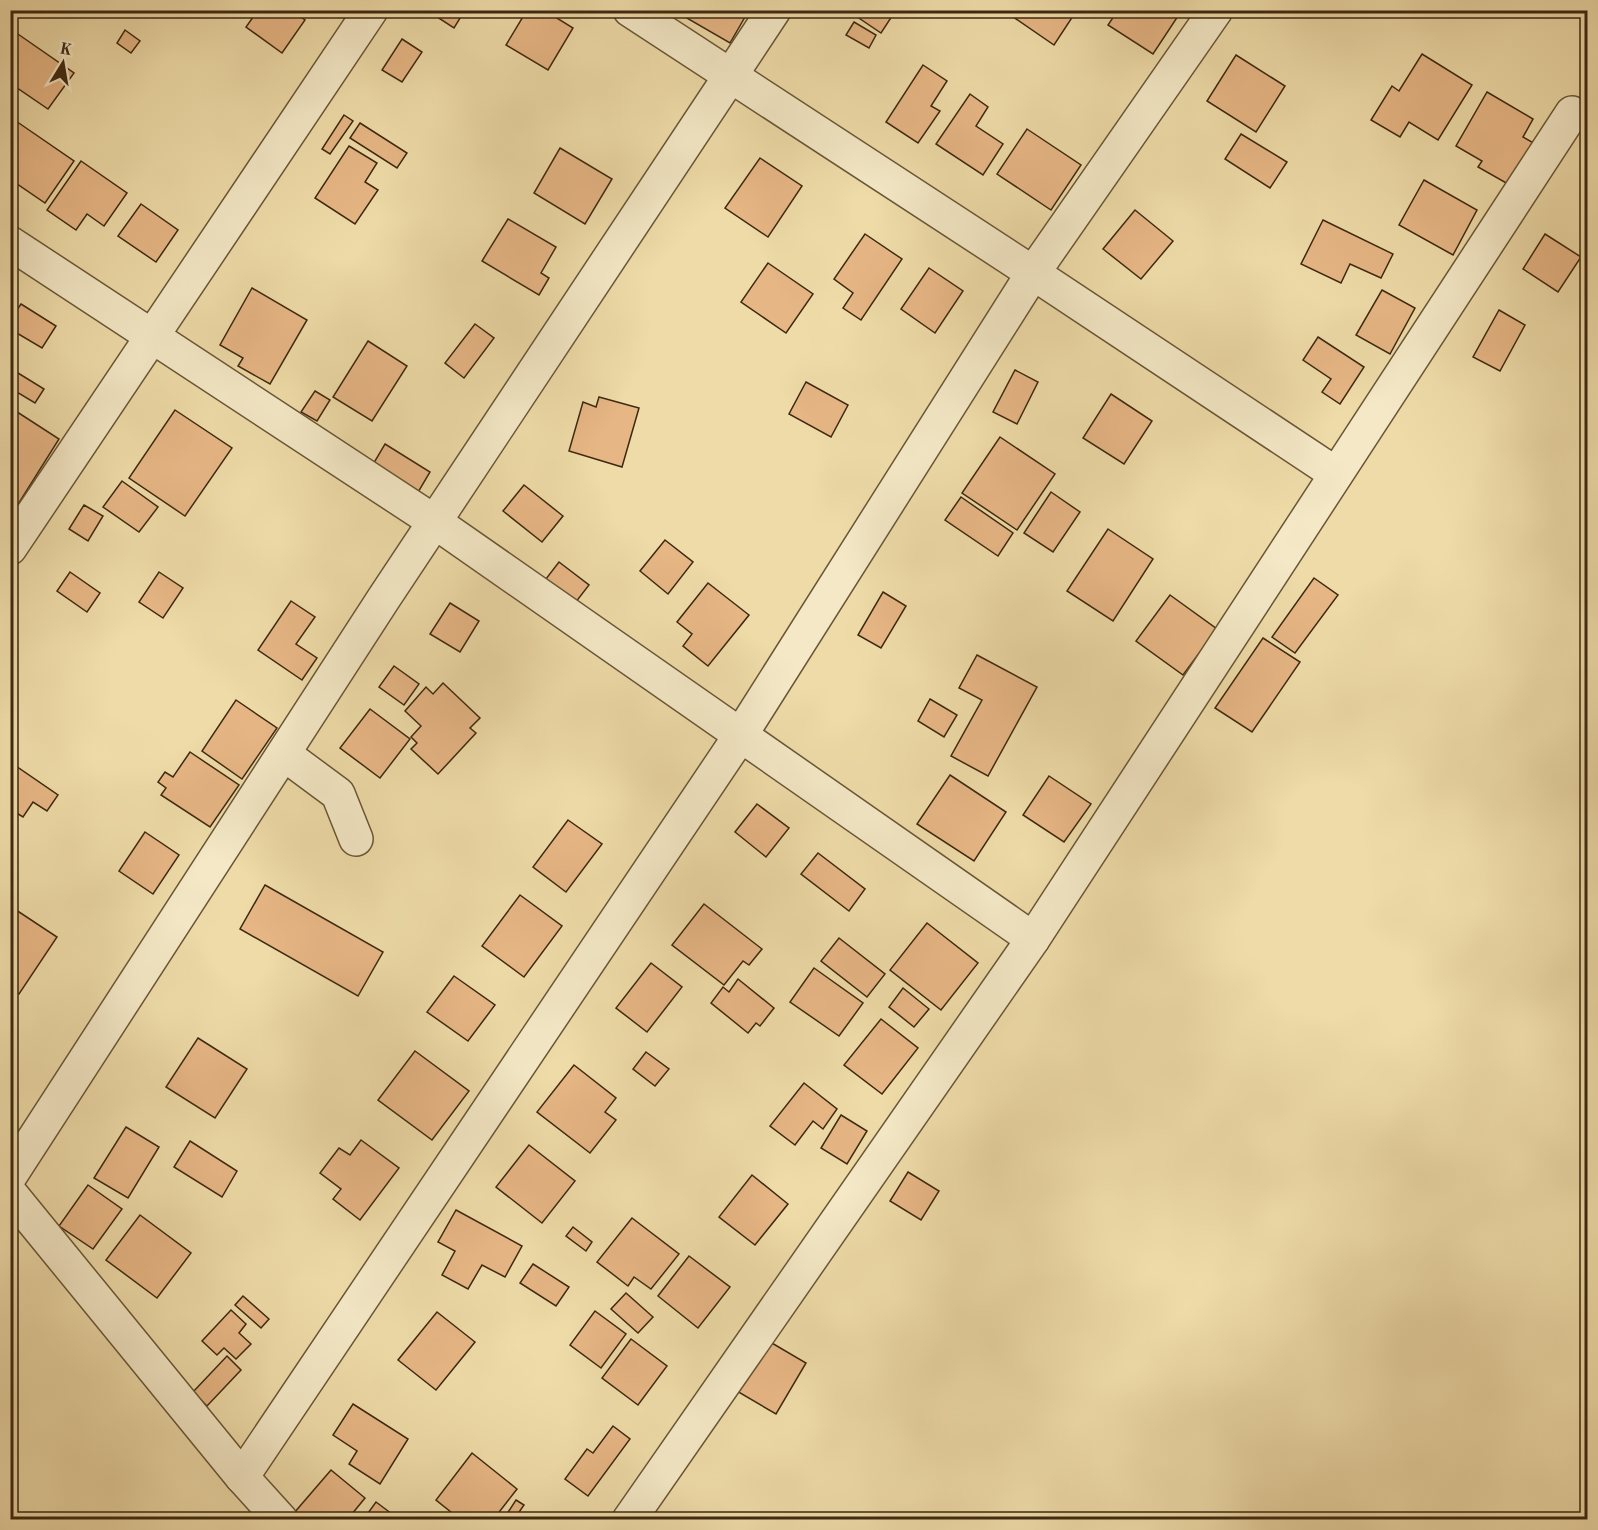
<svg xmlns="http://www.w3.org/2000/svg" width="1598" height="1530" font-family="'Old Standard TT',serif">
<rect width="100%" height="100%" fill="#eedba8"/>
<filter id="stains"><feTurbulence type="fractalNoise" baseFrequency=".00333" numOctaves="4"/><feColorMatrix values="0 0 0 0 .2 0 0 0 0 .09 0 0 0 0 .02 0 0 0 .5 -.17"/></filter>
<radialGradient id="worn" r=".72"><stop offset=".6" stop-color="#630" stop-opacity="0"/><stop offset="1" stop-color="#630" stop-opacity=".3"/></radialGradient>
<g fill="#e7b685" stroke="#3d2910" stroke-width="1.5">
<polygon points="258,10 291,10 305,20 282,53 246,27"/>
<polygon points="437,10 465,10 454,28 434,15"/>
<polygon points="480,10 494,10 490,17"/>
<polygon points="527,10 544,10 573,28 548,70 506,45"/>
<polygon points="689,10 749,10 730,43 685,17"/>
<polygon points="847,10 896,10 881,33"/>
<polygon points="1007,10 1077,10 1054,45 1006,12"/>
<polygon points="1118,10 1182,10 1153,54 1108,25"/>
<polygon points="854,22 876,35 869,48 846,35"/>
<polygon points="125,30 140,41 131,53 117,43"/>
<polygon points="15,32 74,73 48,109 10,83 10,39"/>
<polygon points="402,39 422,52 402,82 382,70"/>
<polygon points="1422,54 1472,85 1438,140 1409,122 1400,137 1371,120 1392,86 1399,91"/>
<polygon points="1236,55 1285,86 1256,132 1207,101"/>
<polygon points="923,65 947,81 931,106 940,111 918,143 886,122"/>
<polygon points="1487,92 1533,119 1523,137 1539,146 1515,188 1478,167 1482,161 1456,146"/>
<polygon points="970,94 988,107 976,126 1003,144 983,175 936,144"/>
<polygon points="344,115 353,121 330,154 322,149"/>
<polygon points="13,119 74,161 45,203 10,179"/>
<polygon points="360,123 407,153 397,168 350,138"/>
<polygon points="1027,129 1081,165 1051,210 997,174"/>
<polygon points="1241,134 1287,162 1270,188 1225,159"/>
<polygon points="349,146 377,163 365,182 378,190 355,224 315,198"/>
<polygon points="560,148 612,179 585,224 534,193"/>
<polygon points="760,158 802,186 768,237 725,208"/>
<polygon points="81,161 127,193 104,226 87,214 76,230 47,210"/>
<polygon points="1424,180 1477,210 1453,255 1399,225"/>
<polygon points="141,204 178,230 156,262 118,236"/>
<polygon points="1135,210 1173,241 1141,279 1103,249"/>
<polygon points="508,219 556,247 541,273 549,278 539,295 482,261"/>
<polygon points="1323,220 1393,254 1381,278 1350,264 1341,283 1301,264"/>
<polygon points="865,234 902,259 861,320 843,308 853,293 834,279"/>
<polygon points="1545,234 1581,257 1558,292 1523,269"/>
<polygon points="768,263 813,294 786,333 741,302"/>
<polygon points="929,268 963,291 935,333 901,309"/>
<polygon points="252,288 307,320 270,384 238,366 243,358 220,345"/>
<polygon points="1382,290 1415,308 1390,354 1356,335"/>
<polygon points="21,304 56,326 42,348 10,329 10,320"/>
<polygon points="1499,310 1525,325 1500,371 1473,357"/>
<polygon points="475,324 494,338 464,378 445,363"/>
<polygon points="1318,337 1364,367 1340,404 1322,392 1331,379 1303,360"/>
<polygon points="368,341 407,366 372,421 333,397"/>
<polygon points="1015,370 1038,382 1017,424 993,412"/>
<polygon points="18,373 44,389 35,403 10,388"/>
<polygon points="806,382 848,405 831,437 789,414"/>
<polygon points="315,391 330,400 317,421 301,412"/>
<polygon points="1111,394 1152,421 1124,464 1083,438"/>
<polygon points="599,397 639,408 622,467 569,451 583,402 596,407"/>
<polygon points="11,408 59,439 17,506 10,502"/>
<polygon points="175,410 232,448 185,516 129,478"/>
<polygon points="1000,437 1055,474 1017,530 962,493"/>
<polygon points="385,444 430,472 417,494 372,466"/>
<polygon points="122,481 158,507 139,532 103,507"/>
<polygon points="524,485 563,516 542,542 503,511"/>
<polygon points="1051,492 1080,512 1053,552 1024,533"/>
<polygon points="961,497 1013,533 998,556 945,520"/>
<polygon points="84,505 103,516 88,541 69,529"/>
<polygon points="1108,529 1153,559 1113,621 1067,591"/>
<polygon points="665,540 693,562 668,594 640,571"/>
<polygon points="559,562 589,585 572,607 542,584"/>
<polygon points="70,572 100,593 87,612 57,591"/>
<polygon points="159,572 183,588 163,618 139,602"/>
<polygon points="1314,578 1338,595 1295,653 1272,637"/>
<polygon points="708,583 749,615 708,666 683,646 692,634 677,622"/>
<polygon points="883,592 906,606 881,648 858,635"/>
<polygon points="1170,595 1217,629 1183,675 1136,641"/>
<polygon points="291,601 315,617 296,644 317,658 302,680 258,650"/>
<polygon points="450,603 479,621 460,652 430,634"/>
<polygon points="1263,638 1300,662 1252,732 1215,708"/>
<polygon points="977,655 1037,687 988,776 951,756 982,700 959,688"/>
<polygon points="394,666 419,684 404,705 379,687"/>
<polygon points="443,683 480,718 470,728 476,733 438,774 411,749 417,743 411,737 421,726 405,711 426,687 433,694"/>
<polygon points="930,699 957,715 944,737 918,721"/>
<polygon points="236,700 277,728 242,779 202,751"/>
<polygon points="370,709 410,739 380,778 340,748"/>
<polygon points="190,752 239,785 210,827 161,795 166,788 158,782 165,772 173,777"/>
<polygon points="10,762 58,795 47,811 33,802 23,817 10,809"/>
<polygon points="950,775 1006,812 974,861 917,824"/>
<polygon points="1049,776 1091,804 1064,842 1023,815"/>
<polygon points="757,804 789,828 766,857 735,832"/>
<polygon points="568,820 602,844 566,892 533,867"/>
<polygon points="145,832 179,855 153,894 119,871"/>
<polygon points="818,853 865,889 849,911 801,874"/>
<polygon points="265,885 383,952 358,996 240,929"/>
<polygon points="520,895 562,926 524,977 482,946"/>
<polygon points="704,904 762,949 749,965 743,961 724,985 672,945"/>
<polygon points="10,906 57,937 19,994 10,988"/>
<polygon points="927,923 978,963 941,1010 890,970"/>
<polygon points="839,938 885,974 867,997 821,961"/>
<polygon points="651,963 682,987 647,1032 616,1008"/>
<polygon points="814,968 863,1003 839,1036 790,1002"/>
<polygon points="454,976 495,1005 468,1041 427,1012"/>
<polygon points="738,979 774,1008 760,1026 756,1023 748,1033 711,1003 723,987 729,992"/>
<polygon points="903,988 929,1009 914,1027 889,1007"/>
<polygon points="881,1019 918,1048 882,1094 844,1065"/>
<polygon points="198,1038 247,1069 215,1118 166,1087"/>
<polygon points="415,1051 469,1091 432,1140 378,1100"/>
<polygon points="646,1052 669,1069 655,1086 633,1069"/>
<polygon points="574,1065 616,1098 605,1112 616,1120 590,1153 537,1112"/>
<polygon points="804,1083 837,1109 823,1129 813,1121 795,1145 770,1126"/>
<polygon points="841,1115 867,1131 847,1164 821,1148"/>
<polygon points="126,1127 159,1147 128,1198 94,1178"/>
<polygon points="361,1140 399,1168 360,1220 333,1199 341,1189 320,1173 339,1148 350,1155"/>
<polygon points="190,1141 237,1171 222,1197 174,1167"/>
<polygon points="529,1145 575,1181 542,1223 496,1187"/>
<polygon points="908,1172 939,1191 921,1220 890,1201"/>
<polygon points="752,1175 788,1204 755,1245 719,1217"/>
<polygon points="88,1185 122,1209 93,1249 59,1226"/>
<polygon points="456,1210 522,1246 505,1277 482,1265 468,1289 442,1275 455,1251 438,1242"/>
<polygon points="140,1215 191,1253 157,1298 106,1260"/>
<polygon points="632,1218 679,1254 651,1289 634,1277 628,1286 597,1262"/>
<polygon points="573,1227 592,1242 586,1251 566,1236"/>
<polygon points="689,1256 730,1287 698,1328 658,1296"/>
<polygon points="533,1264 569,1287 556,1306 520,1283"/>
<polygon points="626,1293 653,1317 638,1333 611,1309"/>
<polygon points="243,1296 269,1319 261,1328 235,1305"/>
<polygon points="231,1310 246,1324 239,1333 251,1344 236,1359 224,1348 217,1355 202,1341"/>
<polygon points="595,1311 626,1334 601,1368 570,1345"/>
<polygon points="437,1312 475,1342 436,1390 398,1360"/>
<polygon points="631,1339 667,1366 638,1405 602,1378"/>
<polygon points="765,1339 806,1363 776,1414 735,1390"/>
<polygon points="227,1356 241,1370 207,1406 193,1392"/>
<polygon points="353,1404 408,1439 380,1484 349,1464 357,1451 333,1435"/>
<polygon points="613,1426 630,1439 588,1496 565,1479 587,1449 593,1453"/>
<polygon points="472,1453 517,1489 493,1520 461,1520 436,1500"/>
<polygon points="331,1470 365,1498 347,1520 302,1520 294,1513"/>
<polygon points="516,1500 524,1505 517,1515 524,1520 503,1520"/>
<polygon points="376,1502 400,1520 363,1520"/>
<polygon points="535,1513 545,1520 531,1520"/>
</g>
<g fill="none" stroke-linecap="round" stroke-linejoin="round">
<defs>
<g id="street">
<polyline points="630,10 1033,273 1336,474"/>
<polyline points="10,243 435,522 1033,939 629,1520"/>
<polyline points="10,548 371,10"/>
<polyline points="284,754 338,794 356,839"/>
<polyline points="1033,939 1572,113"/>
<polyline points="10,1176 384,598 774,10"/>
<polyline points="10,1193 242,1477 281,1520"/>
<polyline points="242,1477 740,736 1033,273 1216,10"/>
</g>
</defs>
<use href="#street" stroke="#695636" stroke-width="36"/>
<use href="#street" stroke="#f4e8c6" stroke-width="33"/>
</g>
<rect width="1598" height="1530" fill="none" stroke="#eedba8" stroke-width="36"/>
<rect x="12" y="12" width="1574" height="1506" fill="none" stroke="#3d2910" stroke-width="3"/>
<rect x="18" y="18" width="1562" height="1494" fill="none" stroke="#3d2910" stroke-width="1.5"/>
<g transform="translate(63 63) rotate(11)" stroke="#f4e8c6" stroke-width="4.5" paint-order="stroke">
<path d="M0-4.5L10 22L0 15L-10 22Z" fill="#3d2910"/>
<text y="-9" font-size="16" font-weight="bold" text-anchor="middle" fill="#3d2910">K</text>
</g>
<rect width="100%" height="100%" filter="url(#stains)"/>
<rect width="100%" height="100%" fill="url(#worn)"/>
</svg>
